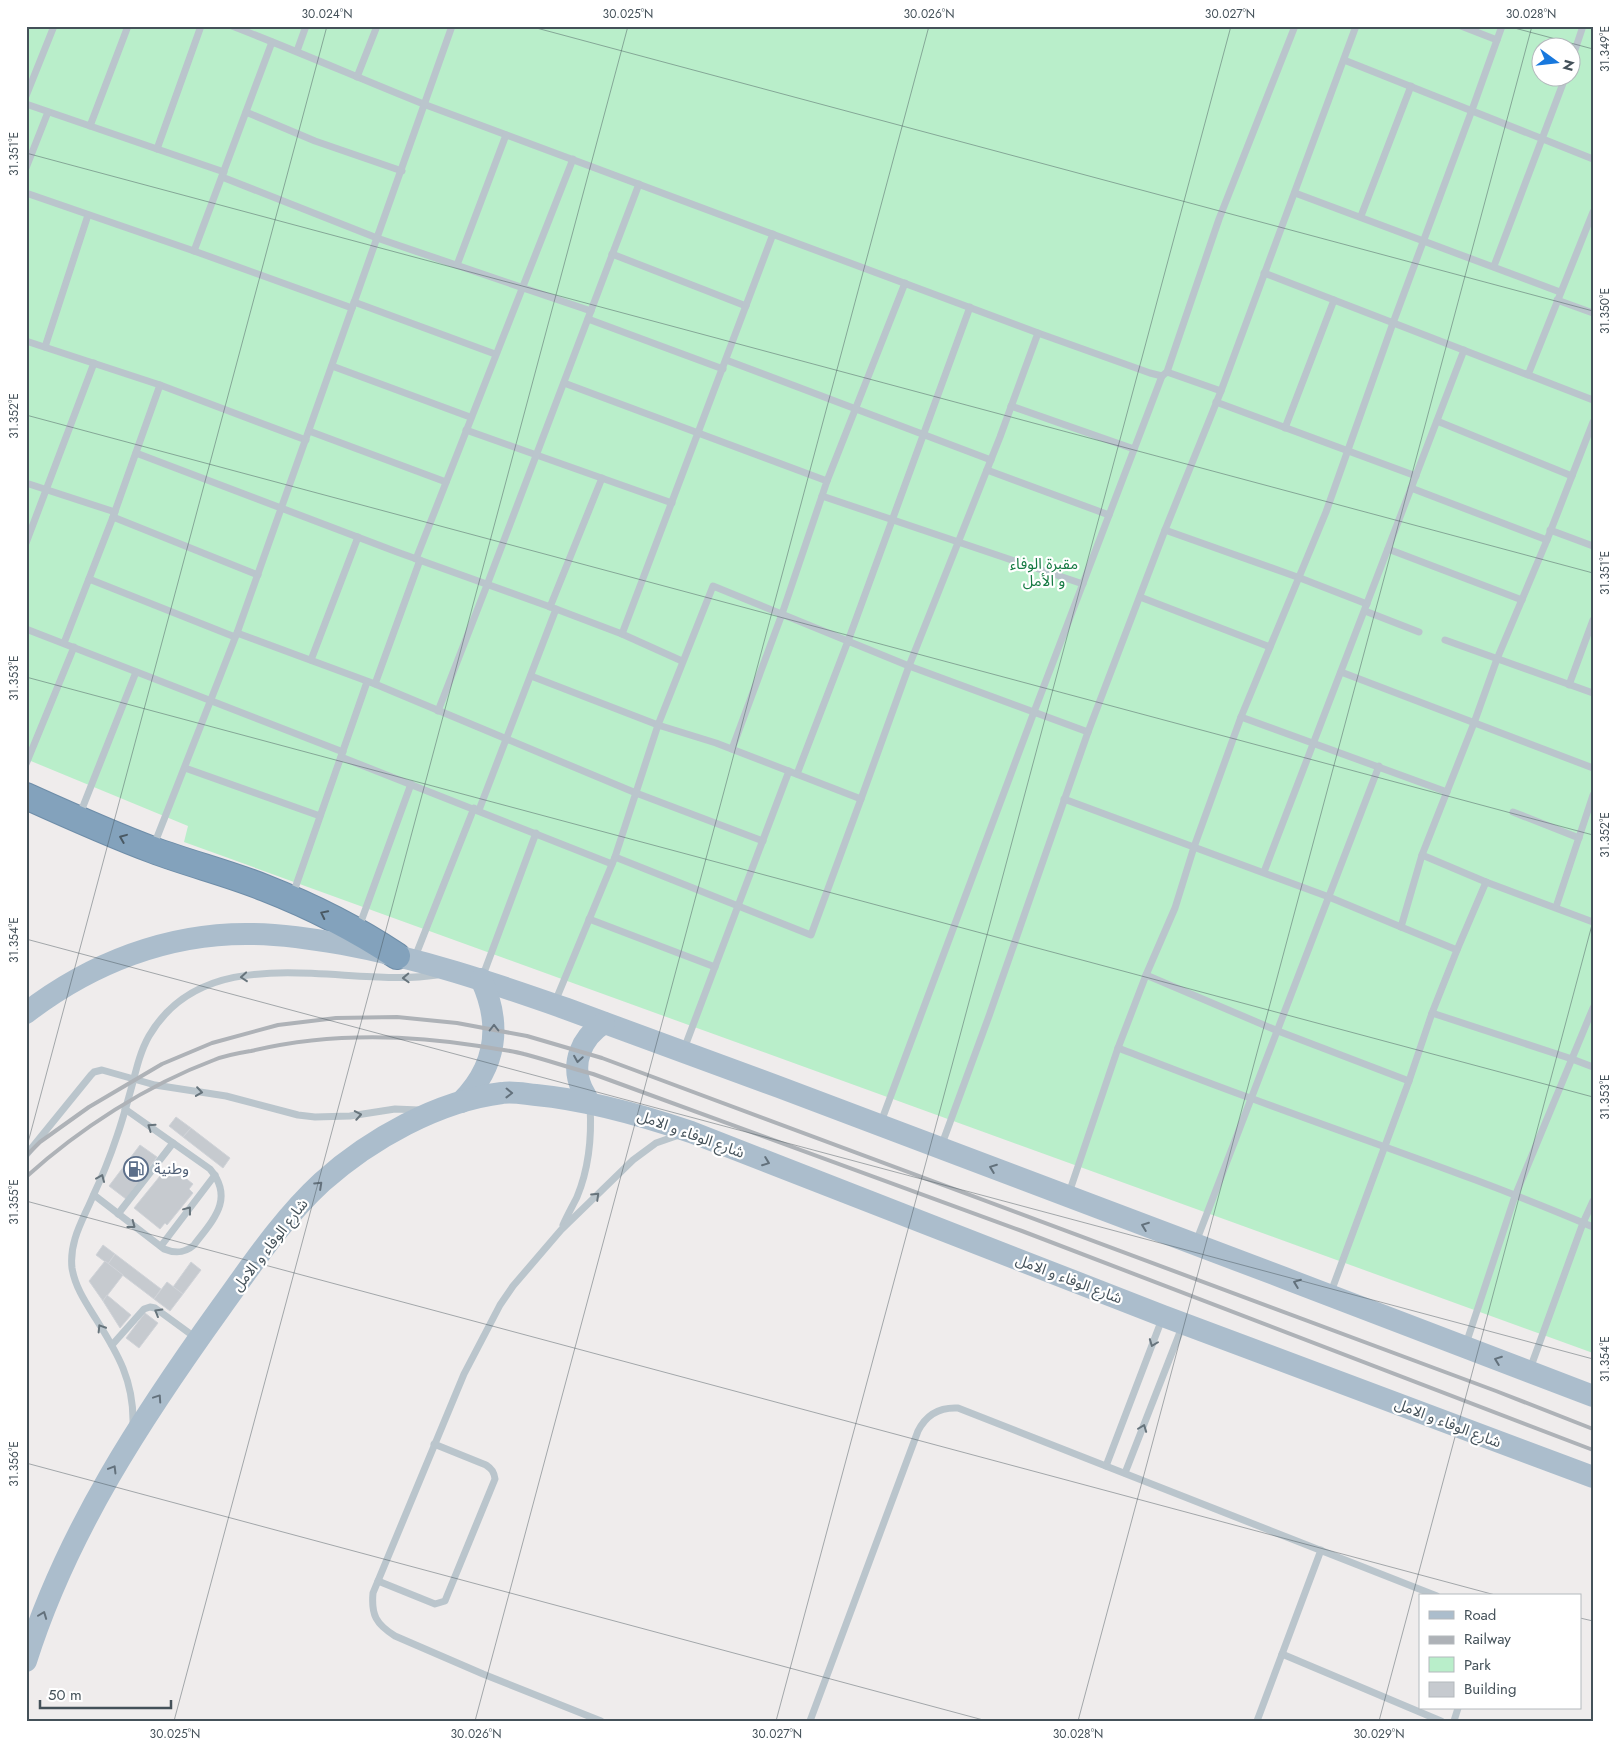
<svg xmlns="http://www.w3.org/2000/svg" width="1619" height="1747" font-family="Jost,'Noto Sans Arabic',sans-serif">
<rect width="100%" height="100%" fill="#efecec"/>
<path fill="#b9eeca" fill-rule="evenodd" d="M26,26H1593V1353L184,842L188,826L26,759ZM1542,48H1572V78H1542Z"/>
<g fill="#c6cacf" stroke="#d0d3d8">
<polygon points="176,1117 191,1128 183,1137 169,1126"/>
<polygon points="191,1128 230,1158 223,1168 183,1137"/>
<polygon points="140,1145 157,1157 126,1199 109,1186"/>
<polygon points="169,1165 193,1184 189,1189 193,1193 167,1225 165,1223 160,1229 134,1208"/>
<polygon points="103,1245 115,1254 108,1264 96,1255"/>
<polygon points="115,1254 161,1289 154,1299 108,1264"/>
<polygon points="105,1261 123,1275 103,1301 89,1281"/>
<polygon points="191,1262 201,1270 183,1294 173,1287"/>
<polygon points="167,1282 183,1294 170,1311 154,1299"/>
<polygon points="107,1295 131,1315 120,1328 103,1301"/>
<polygon points="145,1313 158,1323 139,1348 126,1338"/>
</g>
<g fill="none" stroke-linecap="round" stroke-linejoin="round">
<defs>
<path id="highway" d="M26,796C68,815 110,834 153,850C190,864 228,873 265,888C311,906 355,928 397,956"/>
</defs>
<use href="#highway" stroke="#6e8da8" stroke-width="28"/>
<g stroke="#bac5cc" stroke-width="7">
<path d="M232,26C297,51 361,79 426,105L1038,333L1150,373L1162,376L1167,372L1221,391"/>
<polyline points="1461,26 1497,40"/>
<polyline points="297,51 306,26"/>
<polyline points="1572,59 1583,26"/>
<polyline points="1344,60 1593,159"/>
<polyline points="357,77 377,26"/>
<polyline points="26,96 54,26"/>
<polyline points="26,104 224,172"/>
<polyline points="246,112 315,141 402,171"/>
<polyline points="90,126 128,26"/>
<polyline points="157,149 201,26"/>
<polyline points="26,168 48,112"/>
<polyline points="222,177 377,238 591,311"/>
<polyline points="26,193 194,251 352,308"/>
<polyline points="1295,193 1560,292"/>
<polyline points="1361,216 1411,86"/>
<polyline points="194,251 272,42"/>
<polyline points="612,254 746,306"/>
<polyline points="457,265 506,135"/>
<polyline points="1494,266 1565,78"/>
<polyline points="1264,273 1593,400"/>
<polyline points="1557,300 1593,313"/>
<polyline points="354,302 495,354"/>
<polyline points="588,319 723,369"/>
<polyline points="26,341 160,385 306,440"/>
<polyline points="45,347 88,215"/>
<polyline points="726,360 991,460"/>
<polyline points="332,366 470,417"/>
<polyline points="1167,372 1219,219 1295,26"/>
<polyline points="1528,375 1593,212"/>
<polyline points="564,383 827,481 822,496 1083,584"/>
<polyline points="1216,402 1416,476"/>
<polyline points="1011,406 1134,449"/>
<polyline points="1437,421 1572,476"/>
<polyline points="1593,422 1547,540 1497,659 1474,723 1422,855 1486,882 1593,922"/>
<polyline points="1285,428 1334,300"/>
<polyline points="466,430 672,503"/>
<polyline points="309,431 446,482"/>
<polyline points="136,453 397,552 556,609 622,634 682,661"/>
<polyline points="987,470 1109,515"/>
<polyline points="827,481 905,283"/>
<polyline points="26,483 115,512"/>
<polyline points="1411,488 1547,540"/>
<polyline points="113,517 258,575"/>
<polyline points="1165,530 1300,578 1367,604"/>
<polyline points="1550,530 1593,546"/>
<polyline points="26,543 94,363"/>
<polyline points="1388,549 1522,600"/>
<polyline points="416,559 573,159"/>
<polyline points="89,579 235,637"/>
<polyline points="1140,597 1270,647"/>
<polyline points="550,607 602,478"/>
<polyline points="1365,611 1419,632"/>
<polyline points="26,629 343,752"/>
<polyline points="237,633 375,684 636,793 763,841"/>
<polyline points="622,634 773,234"/>
<polyline points="1445,640 1593,693"/>
<polyline points="64,643 113,517 160,385"/>
<polyline points="311,660 358,537"/>
<polyline points="1341,672 1593,768"/>
<polyline points="531,676 658,725 713,586 909,666 1000,437 1038,333"/>
<polyline points="375,684 420,560"/>
<polyline points="1569,685 1593,620"/>
<polyline points="438,711 487,585 639,184"/>
<polyline points="1241,717 1447,792"/>
<polyline points="732,749 782,614 822,496"/>
<polyline points="341,757 612,864"/>
<polyline points="26,764 74,647"/>
<polyline points="185,768 320,816"/>
<polyline points="797,774 848,641 970,307"/>
<polyline points="1064,799 1329,897 1401,927 1422,855"/>
<polyline points="479,810 556,609"/>
<polyline points="1513,812 1579,838"/>
<polyline points="80,814 136,672"/>
<polyline points="154,845 237,633 452,26"/>
<polyline points="615,857 811,935 861,799"/>
<polyline points="1264,872 1464,350"/>
<polyline points="293,894 367,682"/>
<polyline points="1556,907 1593,795"/>
<polyline points="589,919 715,967"/>
<polyline points="359,927 411,784"/>
<polyline points="1457,950 1486,882"/>
<polyline points="415,957 474,808"/>
<polyline points="1146,975 1278,1031 1409,1081"/>
<polyline points="482,978 536,833"/>
<polyline points="555,1002 615,857 658,725 716,743 861,799 909,666 1088,732"/>
<polyline points="1432,1013 1572,1059 1593,1067"/>
<path d="M1118,1048C1163,1065 1208,1083 1253,1099C1366,1141 1481,1179 1593,1227"/>
<polyline points="684,1049 789,771"/>
<polyline points="881,1122 1034,712 1162,376"/>
<polyline points="942,1144 989,1016 1088,732 1165,530 1221,391 1356,26"/>
<polyline points="26,1155 91,1075 94,1072 102,1070 155,1085 226,1096 298,1115 315,1117 350,1116 395,1109 419,1110"/>
<polyline points="1069,1193 1118,1048 1146,975 1175,908 1194,847 1241,717 1326,512 1393,323 1472,110 1502,26"/>
<path d="M94,1195L164,1249C176,1254 185,1253 194,1245C213,1220 235,1199 210,1169L125,1109"/>
<polyline points="118,1214 173,1143"/>
<path d="M563,1225C567,1216 572,1207 577,1197C589,1168 592,1138 590,1106"/>
<polyline points="1196,1242 1379,766"/>
<polyline points="161,1246 215,1175"/>
<polyline points="1331,1292 1409,1081 1432,1013 1457,950 1401,927"/>
<polyline points="1466,1344 1515,1196 1593,1008"/>
<polyline points="112,1345 144,1309 150,1307 155,1308 196,1338"/>
<polyline points="1530,1369 1583,1223 1593,1201"/>
<path d="M133,1424C134,1381 118,1354 96,1319C86,1303 75,1287 72,1268C69,1241 83,1220 93,1196C102,1177 110,1157 117,1136C123,1119 128,1100 133,1082C137,1066 141,1050 149,1036C208,935 345,989 437,975"/>
<polyline points="1106,1466 1162,1319"/>
<polyline points="1125,1473 1182,1327"/>
<path d="M378,1581L435,1604L445,1601L447,1596L495,1479C494,1472 492,1469 486,1465L434,1444"/>
<polyline points="1282,1654 1441,1721"/>
<path d="M601,1721L483,1674L395,1636C376,1624 371,1615 373,1593L464,1374L500,1305L513,1286L561,1230L633,1160L656,1143L679,1135"/>
<path d="M810,1721L918,1431C926,1415 939,1407 958,1408L1437,1596"/>
<polyline points="1257,1721 1321,1550"/>
<polyline points="1454,1721 1458,1708"/>
</g>
<g stroke="#abbdcc" stroke-width="22">
<path d="M26,1013C91,963 168,933 250,934C281,934 312,939 342,944C419,958 493,983 567,1009C637,1035 708,1061 779,1087C1051,1189 1322,1292 1593,1396"/>
<path d="M461,1102C497,1066 502,1024 481,979"/>
<path d="M589,1103C587,1098 584,1093 582,1089C570,1063 582,1037 604,1023"/>
<path d="M26,1661C67,1531 143,1416 222,1306C253,1263 283,1218 322,1182C370,1139 438,1101 502,1093C513,1091 525,1094 536,1095C589,1100 641,1115 691,1132L1163,1316L1593,1477"/>
</g>
<use href="#highway" stroke="#83a2bc" stroke-width="26"/>
<g stroke="#aeb2b7" stroke-width="4">
<polyline points="26,1156 40,1142 89,1107 162,1064 212,1043 278,1025 336,1018 397,1017 457,1023 527,1036 602,1058 1496,1391 1593,1429"/>
<path d="M26,1177C79,1129 147,1085 214,1060C226,1055 239,1053 251,1051C326,1033 403,1034 479,1046C494,1049 510,1050 524,1054C547,1060 570,1068 593,1074L1022,1231L1593,1450"/>
</g>
</g>
<defs><path id="oneway-chevron" d="M-2-3.5L2.5 0L-2 3.5" fill="none" stroke-width="1.6" stroke-linecap="round" stroke-linejoin="round" transform="scale(1.25)"/></defs>
<g stroke="#4a5963">
<use href="#oneway-chevron" transform="translate(123 838) rotate(-158)"/>
<use href="#oneway-chevron" transform="translate(324 914) rotate(-154)"/>
</g>
<g stroke="#67747c">
<use href="#oneway-chevron" transform="translate(244 977) rotate(175)"/>
<use href="#oneway-chevron" transform="translate(406 978) rotate(178)"/>
<use href="#oneway-chevron" transform="translate(199 1092) rotate(8)"/>
<use href="#oneway-chevron" transform="translate(358 1115) rotate(-10)"/>
<use href="#oneway-chevron" transform="translate(151 1127) rotate(-145)"/>
<use href="#oneway-chevron" transform="translate(101 1178) rotate(-67)"/>
<use href="#oneway-chevron" transform="translate(596 1196) rotate(-44)"/>
<use href="#oneway-chevron" transform="translate(188 1210) rotate(-53)"/>
<use href="#oneway-chevron" transform="translate(132 1225) rotate(37)"/>
<use href="#oneway-chevron" transform="translate(158 1312) rotate(-150)"/>
<use href="#oneway-chevron" transform="translate(101 1328) rotate(-122)"/>
<use href="#oneway-chevron" transform="translate(1153 1343) rotate(111)"/>
<use href="#oneway-chevron" transform="translate(1143 1428) rotate(-69)"/>
</g>
<g stroke="#63717c">
<use href="#oneway-chevron" transform="translate(494 1028) rotate(-90)"/>
<use href="#oneway-chevron" transform="translate(578 1059) rotate(99)"/>
<use href="#oneway-chevron" transform="translate(509 1093) rotate(1)"/>
<use href="#oneway-chevron" transform="translate(766 1162) rotate(21)"/>
<use href="#oneway-chevron" transform="translate(993 1168) rotate(-159)"/>
<use href="#oneway-chevron" transform="translate(319 1185) rotate(-43)"/>
<use href="#oneway-chevron" transform="translate(1145 1226) rotate(-159)"/>
<use href="#oneway-chevron" transform="translate(1297 1283) rotate(-159)"/>
<use href="#oneway-chevron" transform="translate(1498 1360) rotate(-159)"/>
<use href="#oneway-chevron" transform="translate(158 1398) rotate(-56)"/>
<use href="#oneway-chevron" transform="translate(113 1469) rotate(-59)"/>
<use href="#oneway-chevron" transform="translate(43 1615) rotate(-69)"/>
</g>
<path fill="none" stroke="#445159" stroke-width="1" stroke-opacity="0.45" d="M529,26L1593,311M1507,26L1593,49M26,153L1593,573M26,415L1593,835M26,677L1593,1097M26,939L1593,1359M26,1150L327,26M26,1201L1499,1596M26,1463L987,1721M1580,1618L1593,1621M174,1721L628,26M475,1721L929,26M776,1721L1231,26M1078,1721L1532,26M1379,1721L1593,921"/>
<defs>
<symbol id="fuel-ring" viewBox="-11 -11 22 22"><circle r="9.5" fill="#fff" stroke="#5c6f8a" stroke-width="1.5"/><path d="M-5.5-6h7V0h2V4h1.3V-2.5L3-4.5l.8-.8L6-3V5H2.5V1h-1V6h-7ZM-4.2-4.7v3.2H.2V-4.7Z" fill="#5c6f8a"/></symbol>
</defs>
<g fill-rule="evenodd">
<use href="#fuel-ring" x="122" y="1155" width="28" height="28"/>
</g>
<g text-anchor="middle" stroke-width="4.5" stroke-linejoin="round" paint-order="stroke">
<g font-size="15" fill="#167a43" stroke="#fff">
<text x="1044" y="569">مقبرة الوفاء<tspan x="1044" dy="17">و الأمل</tspan></text>
</g>
<g font-size="15" fill="#445159" stroke="#fff">
<text transform="translate(691 1134) rotate(20)" y="5">شارع الوفاء و الامل</text>
<text transform="translate(270 1245) rotate(-52)" y="5">شارع الوفاء و الامل</text>
<text transform="translate(1069 1279) rotate(21)" y="5">شارع الوفاء و الامل</text>
<text transform="translate(1448 1423) rotate(21)" y="5">شارع الوفاء و الامل</text>
</g>
<g font-size="15" fill="#4e5e75" stroke="#fff" text-anchor="start">
<text x="154" y="1174">وطنية</text>
</g>
</g>
<rect width="1619" height="1747" fill="none" stroke="#ffffff" stroke-width="55"/>
<rect x="1419" y="1594" width="162" height="115" fill="#ffffff" stroke="#b4b9bd"/>
<rect x="1429" y="1611" width="25" height="8" fill="#abbdcc" stroke="#b4b9bd"/>
<text x="1464" y="1620" font-size="15" fill="#445159">Road</text>
<rect x="1429" y="1636" width="25" height="8" fill="#aeb2b7" stroke="#b4b9bd"/>
<text x="1464" y="1644" font-size="15" fill="#445159">Railway</text>
<rect x="1429" y="1657" width="25" height="15" fill="#b9eeca" stroke="#b4b9bd"/>
<text x="1464" y="1670" font-size="15" fill="#445159">Park</text>
<rect x="1429" y="1682" width="25" height="15" fill="#c6cacf" stroke="#b4b9bd"/>
<text x="1464" y="1694" font-size="15" fill="#445159">Building</text>
<g transform="translate(1556 62) rotate(105)"><circle r="24" fill="#ffffff" stroke="#b4b9bd"/>
<path d="M0-4L9 19L0 12L-9 19Z" fill="#1878dd"/>
<text y="-8" font-size="14" font-weight="bold" text-anchor="middle" fill="#445159">N</text>
</g>
<path d="M40 1700v8h131v-8" fill="none" stroke="#445159" stroke-width="2.5"/>
<text x="48" y="1700" font-size="15" fill="#445159" stroke="#ffffff" stroke-width="4" paint-order="stroke">50 m</text>
<rect x="28" y="28" width="1564" height="1692" fill="none" stroke="#445159" stroke-width="2"/>
<g font-size="12" text-anchor="middle" fill="#445159">
<text x="327" y="18">30.024°N</text>
<text x="628" y="18">30.025°N</text>
<text x="929" y="18">30.026°N</text>
<text x="1230" y="18">30.027°N</text>
<text x="1531" y="18">30.028°N</text>
<text transform="translate(1605 49) rotate(-90)" y="4">31.349°E</text>
<text transform="translate(14 154) rotate(-90)" y="4">31.351°E</text>
<text transform="translate(1605 311) rotate(-90)" y="4">31.350°E</text>
<text transform="translate(14 416) rotate(-90)" y="4">31.352°E</text>
<text transform="translate(1605 573) rotate(-90)" y="4">31.351°E</text>
<text transform="translate(14 678) rotate(-90)" y="4">31.353°E</text>
<text transform="translate(1605 835) rotate(-90)" y="4">31.352°E</text>
<text transform="translate(14 940) rotate(-90)" y="4">31.354°E</text>
<text transform="translate(1605 1097) rotate(-90)" y="4">31.353°E</text>
<text transform="translate(14 1202) rotate(-90)" y="4">31.355°E</text>
<text transform="translate(1605 1359) rotate(-90)" y="4">31.354°E</text>
<text transform="translate(14 1464) rotate(-90)" y="4">31.356°E</text>
<text x="175" y="1738">30.025°N</text>
<text x="476" y="1738">30.026°N</text>
<text x="777" y="1738">30.027°N</text>
<text x="1078" y="1738">30.028°N</text>
<text x="1379" y="1738">30.029°N</text>
</g>
</svg>
